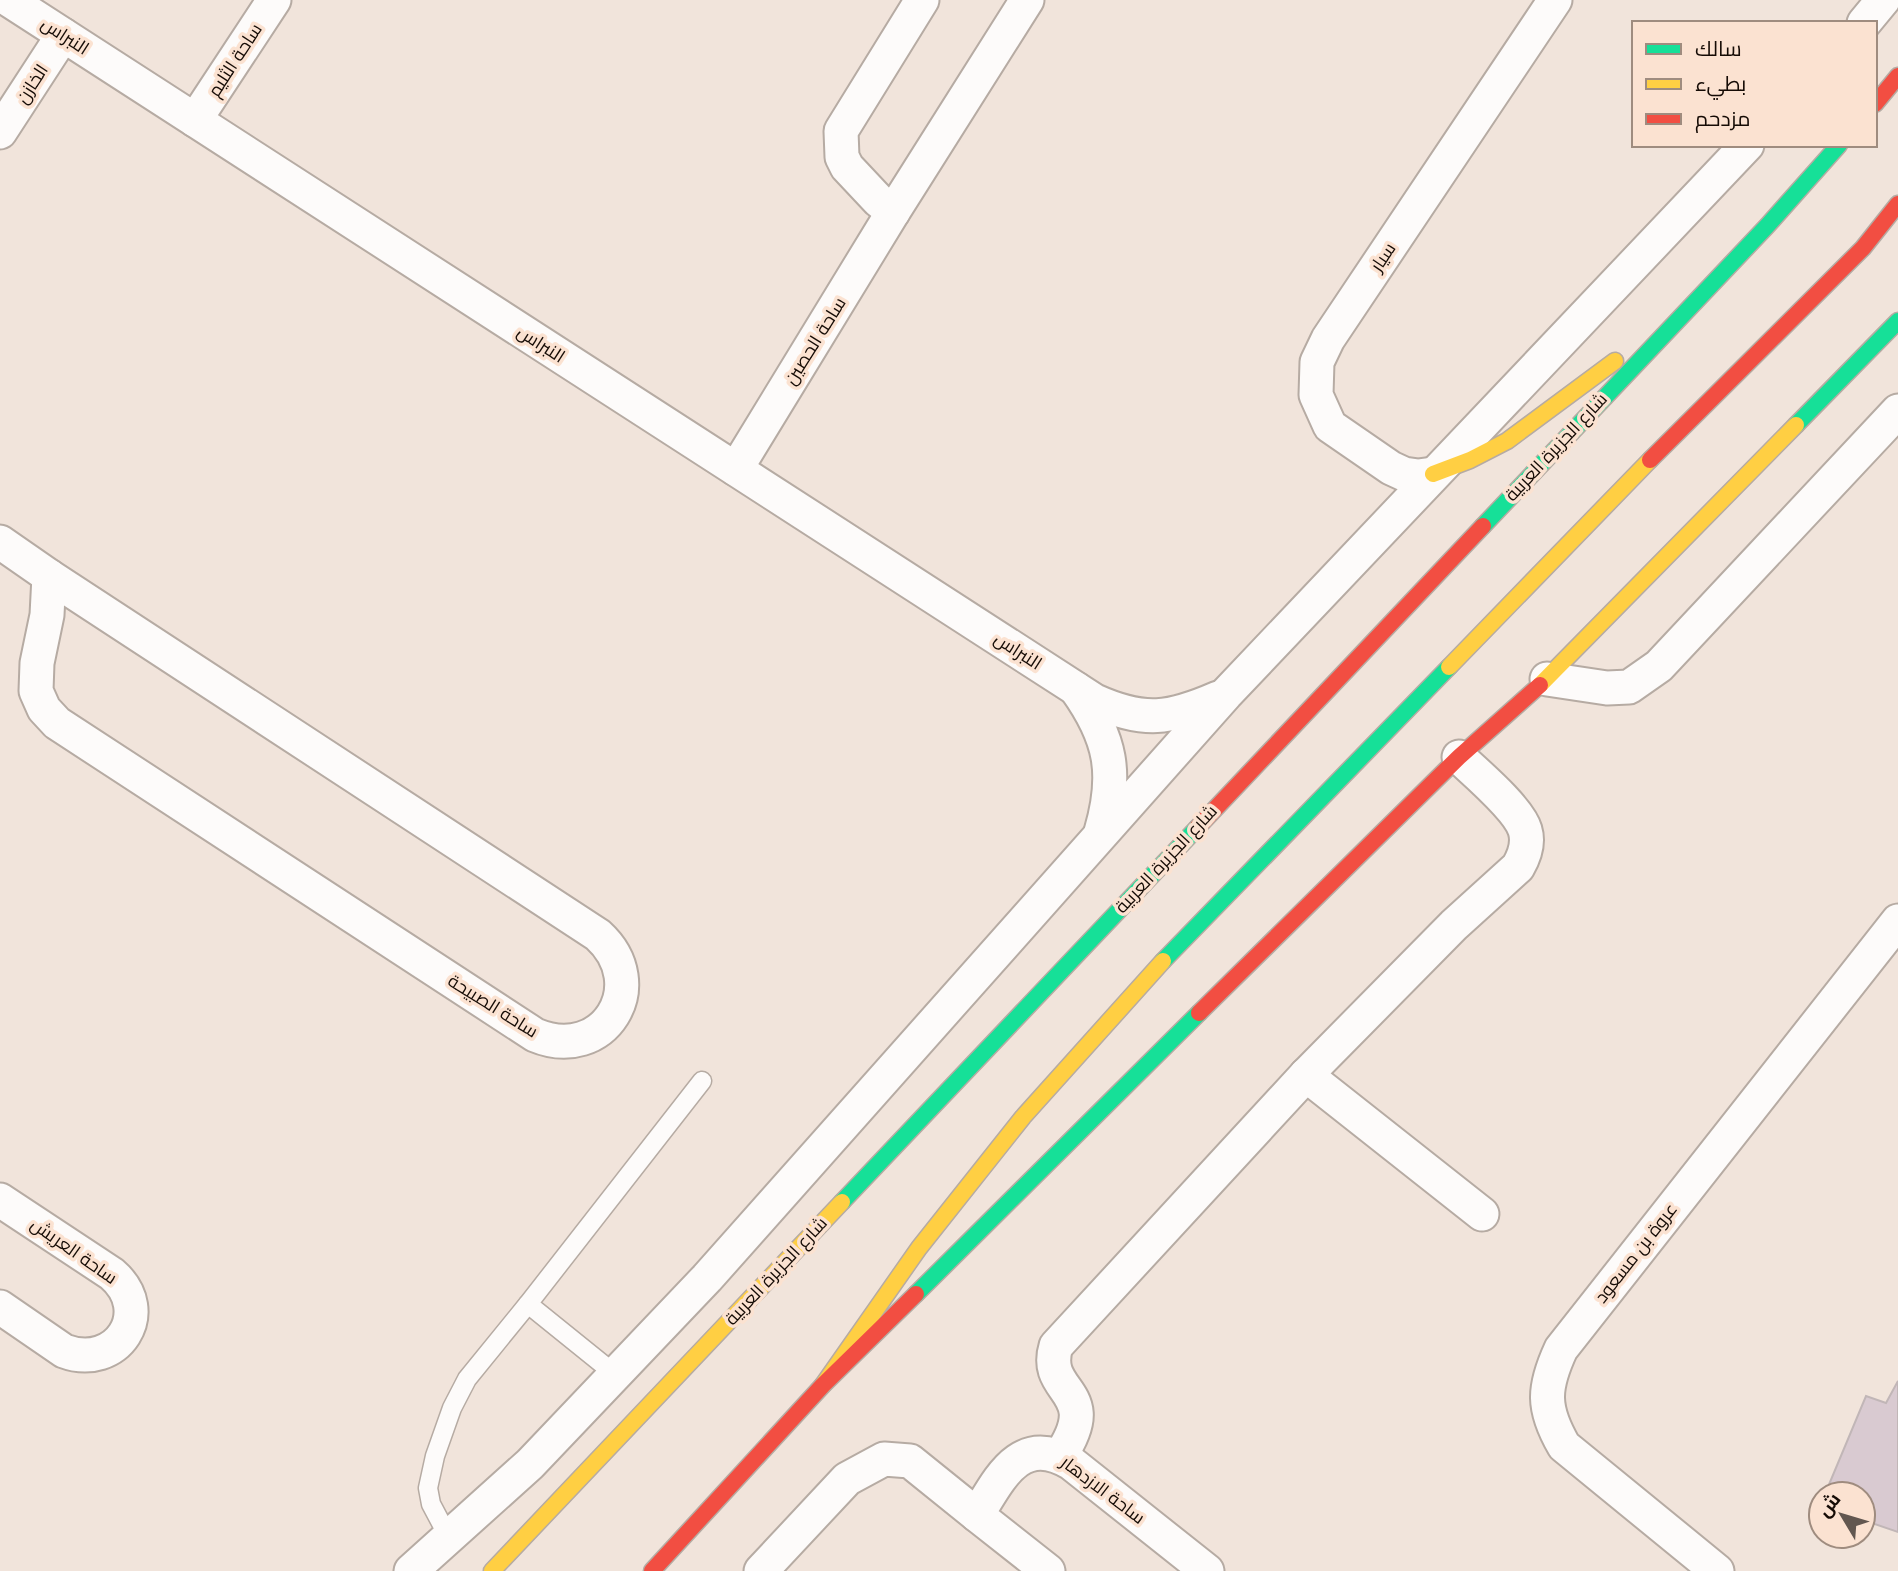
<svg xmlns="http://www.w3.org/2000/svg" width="1898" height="1571" font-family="'DM Sans',Cairo,sans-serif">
<rect width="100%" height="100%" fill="#f1e4db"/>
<polygon fill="#d9cad1" stroke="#c1b6b7" stroke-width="2" points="1898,1381 1898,1532 1863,1520 1863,1494 1825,1494 1866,1396 1886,1403"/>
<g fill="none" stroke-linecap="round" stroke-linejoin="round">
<defs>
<g id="lane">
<polyline points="616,1375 528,1304 702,1081"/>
<polyline points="449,1538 431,1504 428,1488 435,1456 452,1408 467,1379 528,1304"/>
</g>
<g id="street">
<path d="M9,0L1095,701C1144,723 1170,719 1218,698"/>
<polyline points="922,0 841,131 842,157 847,167 878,200 893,212 1027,0"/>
<polyline points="1864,23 1883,0"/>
<polyline points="195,120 274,0"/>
<polyline points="0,132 63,35"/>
<polyline points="736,469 893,212"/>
<polyline points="1433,474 1418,476 1404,474 1391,468 1330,426 1316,395 1317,362 1328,339 1555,0"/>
<polyline points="0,542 49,576"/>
<path d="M49,576L598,935C653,985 604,1064 535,1035L57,723L44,709L36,691L37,663L47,615Z"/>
<polyline points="1547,679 1607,688 1629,687 1659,666 1898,411"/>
<path d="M1076,689C1111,738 1118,774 1101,832"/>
<polyline points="1306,1075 1482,1214"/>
<path d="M0,1200L112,1274C156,1312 117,1371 64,1351L0,1307"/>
<path d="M1060,1456C1105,1389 1041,1395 1056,1346L1306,1075L1454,925L1518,867C1525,855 1529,843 1525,830C1519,809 1476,773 1459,757"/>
<polyline points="411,1571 530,1464 707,1278 1226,694 1747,145"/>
<polyline points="761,1571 847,1479 884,1459 910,1461 977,1515"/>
<path d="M1048,1571L977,1515C1000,1478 1020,1433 1071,1463L1207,1571"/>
<path d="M1717,1571L1564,1446C1542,1408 1543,1388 1561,1349L1898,921"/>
</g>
<g id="fast">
<polyline points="1796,425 1898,321"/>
<polyline points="1483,526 1767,226 1839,145"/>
<polyline points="1163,961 1449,667"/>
<polyline points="842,1202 1197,828"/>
<polyline points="916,1294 1199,1013"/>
</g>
<g id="slow">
<polyline points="1433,474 1470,460 1507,441 1615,361"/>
<polyline points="1449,667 1650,460"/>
<polyline points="1540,685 1796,425"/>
<polyline points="823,1385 919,1248 1023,1117 1163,961"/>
<polyline points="492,1571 842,1202"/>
</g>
<g id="jam">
<polyline points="1875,104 1898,76"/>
<polyline points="1650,460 1863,248 1898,204"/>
<polyline points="1197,828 1483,526"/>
<polyline points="1199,1013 1459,757 1540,685"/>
<polyline points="652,1571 823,1385 916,1294"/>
</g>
</defs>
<use href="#lane" stroke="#b6aba3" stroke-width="21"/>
<use href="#street" stroke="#b6aba3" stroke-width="37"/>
<use href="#fast" stroke="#b6aba3" stroke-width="19"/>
<use href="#slow" stroke="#b6aba3" stroke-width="19"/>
<use href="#jam" stroke="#b6aba3" stroke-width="19"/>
<use href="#lane" stroke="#fdfbfa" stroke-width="18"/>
<use href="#street" stroke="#fdfbfa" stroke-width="33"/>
<use href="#fast" stroke="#16e098" stroke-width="16"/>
<use href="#slow" stroke="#ffcf43" stroke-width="16"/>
<use href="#jam" stroke="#f24e42" stroke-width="16"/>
</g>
<g text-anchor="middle" stroke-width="7" stroke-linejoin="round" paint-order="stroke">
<g font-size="18" fill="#150b05" stroke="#fbe2d1">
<text transform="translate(65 36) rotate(33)" y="6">النبراس</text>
<text transform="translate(235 60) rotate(-57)" y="6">ساحة الثليم</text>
<text transform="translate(32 84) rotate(-57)" y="6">الخازن</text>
<text transform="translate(1383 257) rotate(-56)" y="6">سيار</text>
<text transform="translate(815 341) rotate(-58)" y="6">ساحة الحصين</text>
<text transform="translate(541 344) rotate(33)" y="6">النبراس</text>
<text transform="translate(1556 447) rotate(-47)" y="6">شارع الجزيرة العربية</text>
<text transform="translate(1018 651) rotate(33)" y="6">النبراس</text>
<text transform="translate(1166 859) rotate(-47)" y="6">شارع الجزيرة العربية</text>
<text transform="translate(493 1006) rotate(32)" y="6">ساحة الصبيحة</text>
<text transform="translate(74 1251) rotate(35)" y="6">ساحة العريش</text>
<text transform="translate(1636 1253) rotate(-52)" y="6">عروة بن مسعود</text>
<text transform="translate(776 1271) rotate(-47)" y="6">شارع الجزيرة العربية</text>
<text transform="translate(1103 1490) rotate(37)" y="6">ساحة الازدهار</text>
</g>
</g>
<rect x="1632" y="21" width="245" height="126" fill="#fbe2d1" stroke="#9f8c7f" stroke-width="2"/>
<rect x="1646" y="44" width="35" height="10" fill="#16e098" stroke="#9f8c7f" stroke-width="2"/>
<text x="1695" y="56" font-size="21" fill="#150b05">سالك</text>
<rect x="1646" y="79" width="35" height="10" fill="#ffcf43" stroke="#9f8c7f" stroke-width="2"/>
<text x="1695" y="91" font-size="21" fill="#150b05">بطيء</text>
<rect x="1646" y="114" width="35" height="10" fill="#f24e42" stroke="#9f8c7f" stroke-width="2"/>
<text x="1695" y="126" font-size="21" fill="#150b05">مزدحم</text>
<g transform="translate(1842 1515) rotate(308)"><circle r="33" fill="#fbe2d1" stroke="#9f8c7f" stroke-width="2"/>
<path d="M0-5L12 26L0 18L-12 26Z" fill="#625750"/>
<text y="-10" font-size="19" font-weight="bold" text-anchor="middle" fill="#150b05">ش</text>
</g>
</svg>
